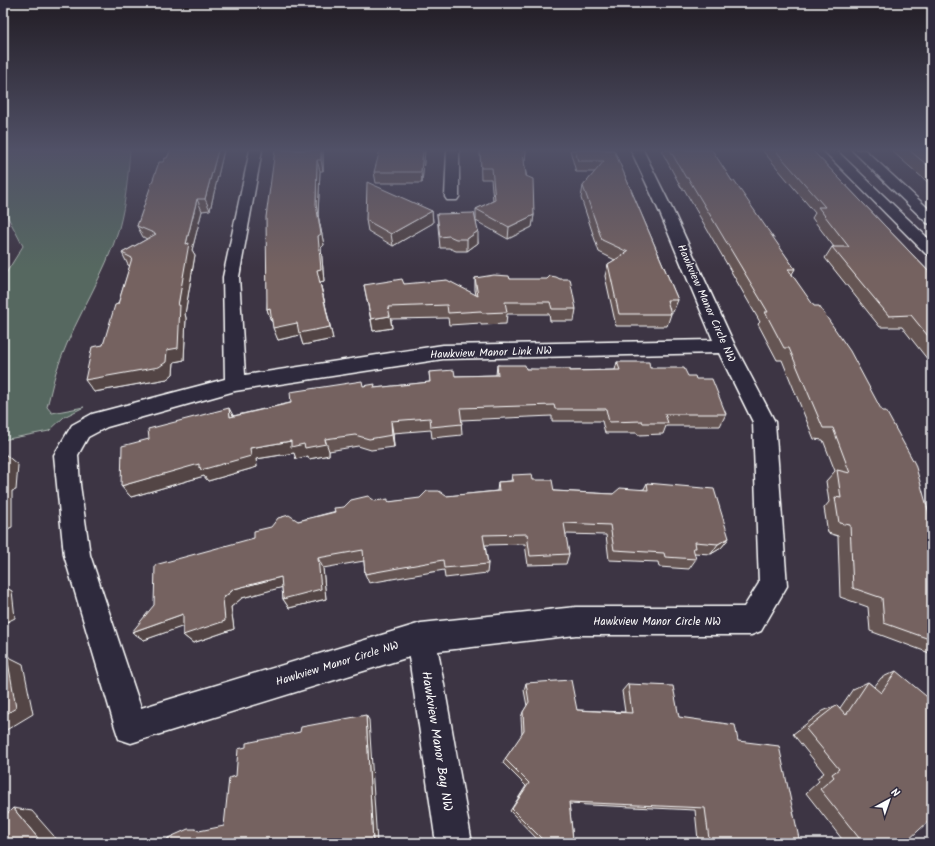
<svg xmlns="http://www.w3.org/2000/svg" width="935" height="846" font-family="Kalam,sans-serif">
<rect width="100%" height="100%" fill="#3d3544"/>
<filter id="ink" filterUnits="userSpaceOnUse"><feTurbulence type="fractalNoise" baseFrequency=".025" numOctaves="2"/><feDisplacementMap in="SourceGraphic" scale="8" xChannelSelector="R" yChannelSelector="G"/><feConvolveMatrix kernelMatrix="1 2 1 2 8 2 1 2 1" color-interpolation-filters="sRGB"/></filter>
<g filter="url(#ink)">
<path fill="#576861" stroke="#abb4b0" d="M7,150H130C128,176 126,202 119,228C105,275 77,315 60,361C54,375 51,392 47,407L52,413L84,407L64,417L49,431L3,440V278L23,246L3,208V155Z"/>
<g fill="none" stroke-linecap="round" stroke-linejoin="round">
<defs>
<g id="street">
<path d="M250,150H262L239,277L245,375L443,345L713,340L660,213L631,150H643L674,213L735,346L775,422L787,586L761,631L751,635H576L438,651L472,843H436L409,657L131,743L119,739L115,727L64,555L54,455L72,425L92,414L225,379L223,277ZM719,353L753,422L759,583L744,607H576L421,623L141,708L90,555L80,485L78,455L88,437L107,427L235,391L443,359Z"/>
<polygon points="447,150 459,150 459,197 457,200 447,200 445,197"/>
</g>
<g id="secondary">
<polygon points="823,150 836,150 932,242 932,256 926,254"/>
<polygon points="852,150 865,150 932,212 932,224 927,223"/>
</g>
</defs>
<use href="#street" stroke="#fff" stroke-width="3"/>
<use href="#secondary" stroke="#fff" stroke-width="3"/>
<use href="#street" fill="#2f2a3d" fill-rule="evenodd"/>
<use href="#secondary" fill="#2f2a3d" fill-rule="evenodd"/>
</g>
<g fill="#655453" stroke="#fff">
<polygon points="171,150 224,150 210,210 202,211 192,250 195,255 185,314 186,318 184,360 174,362 173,374 167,379 94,392 103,345 118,304 130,266 128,265 122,253 147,239 143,237 137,226 163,162 167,158"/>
<polygon points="275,150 323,150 323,171 320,171 318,215 324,245 321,248 324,281 320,282 333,339 303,345 300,335 278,340 272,321 271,321 267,309"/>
<polygon points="425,150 422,183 376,183 374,172"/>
<polygon points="480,150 526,150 525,161 524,162 534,215 532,227 508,239 476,221 478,243 467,251 456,251 449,248 440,248 438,226 437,214 476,220 476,209 493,201 491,179 481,179"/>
<polygon points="570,150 614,150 678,300 673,312 671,312 671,314 667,326 616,326 605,276 608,264 615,260 599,252 581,198 583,186 595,172 576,172"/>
<polygon points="661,150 712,150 732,181 795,269 792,274 932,524 932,654 870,631 868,607 840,597 838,536 828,533 824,508 829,502 826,481 835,471 823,440 814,439 782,360 777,360 758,324 760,322 684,189 682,189"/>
<polygon points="762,150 812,150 932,275 932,365 902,327 880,327 856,297 825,258 832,247 834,247 812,218 815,213"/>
<polygon points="891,150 932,150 932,186 902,160"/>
<polygon points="432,211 433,223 393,246 368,231 366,220"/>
<polygon points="475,278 510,279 576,309 574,321 550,321 549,314 507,314 506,324 481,325 481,323 449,325 448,318 391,319 392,328 373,331 364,285 404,284 476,295 475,290"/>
<polygon points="617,362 650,368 696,379 726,414 720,426 666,426 663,434 638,435 637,433 605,433 602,421 552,421 552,416 461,420 462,435 432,438 431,430 393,433 394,447 371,450 358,446 329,451 329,455 309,459 308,456 296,459 294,453 256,459 257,467 208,481 204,476 131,497 121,486 149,439 233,416 364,386 375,388 430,382 429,372 455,376 496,375 497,365 526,369 570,371 615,370"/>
<polygon points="512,475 533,480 554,491 613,494 644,489 647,483 729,538 721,548 711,554 694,553 696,559 689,569 659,567 658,562 609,560 606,535 565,534 569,554 566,564 528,565 525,544 485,545 488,564 487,573 445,578 444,570 369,583 365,574 364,561 323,568 326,599 289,608 283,599 282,587 242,598 231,607 234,629 193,643 183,635 183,626 144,640 132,632 254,538 298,521 375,501 389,502 497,491 498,482 511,481"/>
<polygon points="896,671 905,843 845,843 806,793 819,781 817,778 824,773 793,734 823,711 837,705 840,708 853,689 868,682 874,687 881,678"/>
<polygon points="526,683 577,710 625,712 622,691 628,684 679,717 738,741 800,843 719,843 698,840 695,810 569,804 573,839 569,840 541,843 510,811 526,786 503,763 505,759 522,735 521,717 523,712 527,706 524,690"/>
</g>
<g fill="#524544" stroke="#fff">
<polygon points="218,150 224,150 210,210 205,199"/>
<polygon points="321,150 323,150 323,171 321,160"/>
<polygon points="423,150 425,150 422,183 421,172"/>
<polygon points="526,151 525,161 522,163 523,152"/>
<polygon points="317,160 320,171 318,215 324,245 321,248 324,281 320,282 333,339 303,345 300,335 278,340 273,328 317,270 318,236 316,204"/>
<polygon points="197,199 202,211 192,250 195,255 185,314 186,318 184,360 174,362 173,374 167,379 94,392 85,380 178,306 186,244"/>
<polygon points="432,211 433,223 393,246 391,234"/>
<polygon points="534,215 532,227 508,239 509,227"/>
<polygon points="478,231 478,243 467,251 467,239"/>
<polygon points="270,308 274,321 271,321 267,309"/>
<polygon points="390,316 392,328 373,331 371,319"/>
<polygon points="229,408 235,419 230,417"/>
<polygon points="391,421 393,433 394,447 392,435"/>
<polygon points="325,439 329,451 329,455 309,459 308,456 296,459 294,453 256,459 257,467 208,481 204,476 131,497 121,486 250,448 291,441"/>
<polygon points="5,454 18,465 16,490 12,491 12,527 3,531 3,479"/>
<polygon points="729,538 721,548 711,554 718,544"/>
<polygon points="318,558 323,568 326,599 289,608 283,599"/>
<polygon points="281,577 287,586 242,598 231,607 234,629 193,643 183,635 234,589"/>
<polygon points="3,586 12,591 15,618 3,624"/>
<polygon points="183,614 193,623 144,640 132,632"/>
<polygon points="7,656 23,664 33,714 3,732 3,716"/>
<polygon points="366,715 369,720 377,843 373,843"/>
<polygon points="13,808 32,811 60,843 42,843"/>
</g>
<g fill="#756261" stroke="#fff">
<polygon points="171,150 218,150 205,199 197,199 186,244 189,243 178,306 180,305 178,348 167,350 166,362 159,367 85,380 92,347 103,345 115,305 118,304 132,258 122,253 156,234 137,226 159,162 163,162 165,158 167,158"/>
<polygon points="275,150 321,150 321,160 317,160 316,204 321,234 318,236 321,269 317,270 330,327 299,333 297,323 273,328 270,308 267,309 266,217"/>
<polygon points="380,150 423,150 421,172 374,172"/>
<polygon points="480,150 526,150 526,151 523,152 526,176 533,179 534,215 509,227 476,209 495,200 492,168 481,168"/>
<polygon points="575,150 614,150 678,300 667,300 671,314 619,314 608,264 628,252 602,240 583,186 604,161 578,161"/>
<polygon points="670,150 712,150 732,181 734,181 795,269 788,269 814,306 819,306 850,351 882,411 886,411 915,464 932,524 932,640 884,623 882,598 853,588 850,525 839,523 835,497 841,498 837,470 850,473 833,428 823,428 789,348 784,348 765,312 768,312 688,178 686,178"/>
<polygon points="775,150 812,150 932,275 932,341 911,315 889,316 864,286 832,247 849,247 818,207 825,207"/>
<polygon points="909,150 932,150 932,169"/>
<polygon points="367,182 432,211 391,234 366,220"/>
<polygon points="474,213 478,231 467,239 456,239 449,236 440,237 437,214"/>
<polygon points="494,275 509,276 510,279 547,279 550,276 556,277 560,279 570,279 576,309 552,309 550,302 505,302 507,312 482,313 481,311 448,313 447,305 388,307 390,316 371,319 364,285 402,279 404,284 447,280 478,296 475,278"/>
<polygon points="617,362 649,362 650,368 684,368 688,376 695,376 696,379 712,379 726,414 665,414 668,423 643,423 642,421 609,422 606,409 555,409 554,405 460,408 462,424 431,427 430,418 391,421 392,435 369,439 355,435 325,439 326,444 305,448 304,444 291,447 291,441 250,448 251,456 201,470 200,467 199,468 199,464 121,486 122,446 149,439 148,429 229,408 230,417 291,403 290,392 362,381 363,386 375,384 374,388 430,382 429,372 454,370 455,376 498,375 497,365 525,365 526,369 570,369 570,371 620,370"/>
<polygon points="5,454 3,479 3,455"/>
<polygon points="532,474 533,480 552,480 554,491 613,494 620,488 648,490 647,483 714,489 729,538 718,544 695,542 696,548 693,548 696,559 665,557 664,553 614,550 610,525 564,523 569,554 530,556 527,534 483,535 488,564 444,568 443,560 365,574 363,550 318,558 321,589 283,599 281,577 234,589 223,598 225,621 183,635 183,614 132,632 154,605 155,565 254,538 254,531 271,527 278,518 289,515 298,521 335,512 334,508 344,507 351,500 368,496 375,501 388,499 388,502 420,498 427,491 439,491 446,496 499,491 498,482 513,481 512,475"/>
<polygon points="7,656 16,708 3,716 3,658"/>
<polygon points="896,671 932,701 932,818 905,843 863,843 820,789 834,777 832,774 839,769 806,729 837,705 846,715 868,682 881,693"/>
<polygon points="571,680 577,710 632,713 628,684 673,686 679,717 735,725 738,741 779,746 800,843 738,843 709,839 705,808 569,802 573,839 545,842 512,809 529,783 505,759 524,731 523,712 529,702 526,683"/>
<polygon points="366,715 373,843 167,843 168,838 188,829 195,829 199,831 224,826 229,778 236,776 238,749 246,747 246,743 300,732 301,727"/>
<polygon points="13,808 42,843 3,843 3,818"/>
</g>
</g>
<linearGradient id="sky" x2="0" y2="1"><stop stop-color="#221d25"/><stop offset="0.56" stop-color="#515167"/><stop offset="1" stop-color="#515167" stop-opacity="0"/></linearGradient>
<rect width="935" height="268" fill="url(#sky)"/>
<g text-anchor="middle" stroke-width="3" stroke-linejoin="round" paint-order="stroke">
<g font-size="11" fill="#fff" stroke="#2f2a3d">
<text transform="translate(707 303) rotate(66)" y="4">Hawkview Manor Circle NW</text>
<text transform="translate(491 352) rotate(-2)" y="4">Hawkview Manor Link NW</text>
<text x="657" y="625">Hawkview Manor Circle NW</text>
<text transform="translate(337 663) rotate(-17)" y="4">Hawkview Manor Circle NW</text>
</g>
<g font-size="13" fill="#fff" stroke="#2f2a3d">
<text transform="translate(438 741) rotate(81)" y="5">Hawkview Manor Bay NW</text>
</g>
</g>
<rect width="935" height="846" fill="none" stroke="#2f2a3d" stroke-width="16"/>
<rect x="8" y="8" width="919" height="830" fill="none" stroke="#fff" stroke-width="1.5" filter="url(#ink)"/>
<g transform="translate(889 800) rotate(40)" stroke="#2f2a3d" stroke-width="3" paint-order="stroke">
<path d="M0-3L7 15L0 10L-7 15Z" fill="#ffffff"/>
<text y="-6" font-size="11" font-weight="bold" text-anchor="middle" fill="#ffffff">N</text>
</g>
</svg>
